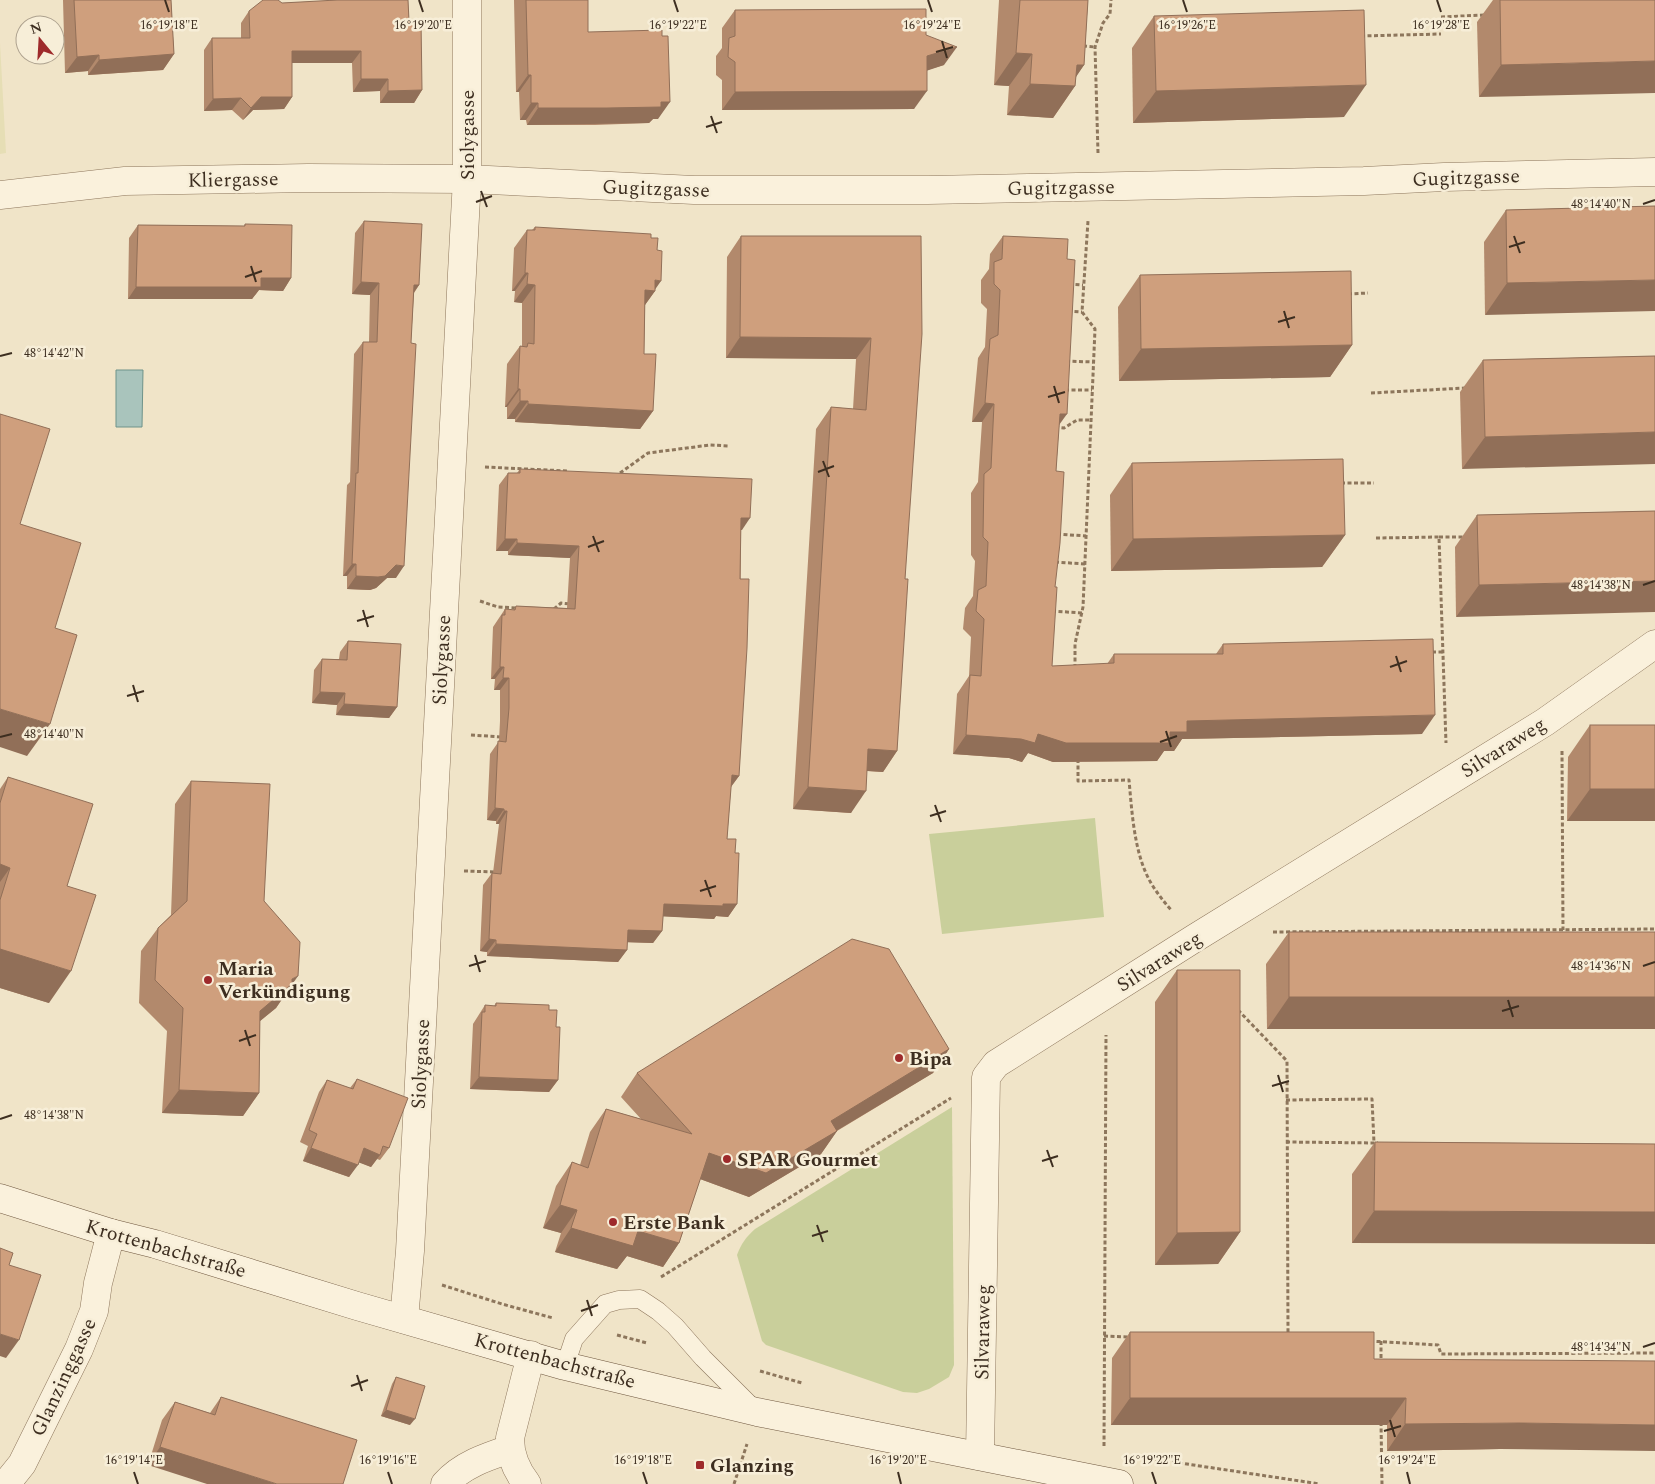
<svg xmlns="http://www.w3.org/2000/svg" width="1655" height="1484" font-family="Spectral,serif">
<rect width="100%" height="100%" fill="#f0e4c8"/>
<polygon fill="#e6deb5" points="0,43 6,153 0,154"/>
<g fill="#c9cf9b">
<polygon points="1095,818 1104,917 942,934 929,834"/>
<path d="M952,1107L954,1365L949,1377L929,1389L917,1393L903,1392L766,1345L762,1341L737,1255C741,1244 746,1237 755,1229Z"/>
</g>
<polygon fill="#a9c4bc" stroke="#6f938a" points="116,370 143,370 142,427 116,427"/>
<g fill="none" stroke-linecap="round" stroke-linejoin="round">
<defs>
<polyline id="service" points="565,1366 574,1339 605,1304 619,1300 640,1299 658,1311 675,1326 703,1358 755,1410"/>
<g id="minor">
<polyline points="0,195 125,181 308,178 467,179 694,190 928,190 1364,181 1444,177 1655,172"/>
<polyline points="404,1319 410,1251 467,179 467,0"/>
<polyline points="980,1456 986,1077 996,1064 1195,938 1545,722 1655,644"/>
<polyline points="6,1484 22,1464 79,1349 94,1311 98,1283 111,1233"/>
<path d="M445,1484C462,1465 486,1457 510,1449"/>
</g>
<path id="tertiary" d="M527,1484C516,1470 510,1456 510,1438L531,1355"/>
<polyline id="secondary" points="0,1198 111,1233 155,1244 357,1306 565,1366 757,1412 1119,1484"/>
</defs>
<use href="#service" stroke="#8d765c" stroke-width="19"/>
<use href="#minor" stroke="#8d765c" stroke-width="29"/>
<use href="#tertiary" stroke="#8d765c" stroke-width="29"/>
<use href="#secondary" stroke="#6f573f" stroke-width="29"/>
<g stroke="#8d765c" stroke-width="3" stroke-dasharray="4 2.5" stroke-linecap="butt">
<polyline points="1441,17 1484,15"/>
<polyline points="1361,36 1441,34"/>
<polyline points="1083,46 1095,47"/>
<polyline points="1098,153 1095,47 1103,23 1110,14 1111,0"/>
<polyline points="1069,284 1083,285"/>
<polyline points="1348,294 1368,293"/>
<polyline points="1068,311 1082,312"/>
<polyline points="1066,361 1093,362"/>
<polyline points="1065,390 1092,390"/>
<polyline points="1371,393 1465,388"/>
<polyline points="1055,427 1064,428 1077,420 1091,420"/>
<polyline points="485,467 568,471"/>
<polyline points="620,473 648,453 710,445 729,446"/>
<polyline points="1341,483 1374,483"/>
<polyline points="1057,534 1086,536"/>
<polyline points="1439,537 1466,537"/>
<polyline points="1376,538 1439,537 1446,743"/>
<polyline points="1055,562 1085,564"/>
<polyline points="480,601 498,607 518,608"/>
<polyline points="554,609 561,603 570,604"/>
<polyline points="1052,611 1082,613"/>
<polyline points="1432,652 1443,652"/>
<polyline points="1075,668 1075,644 1083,607 1095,329 1082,312 1088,221"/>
<polyline points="471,735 502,737"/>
<polyline points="1562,751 1563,930"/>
<path d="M1078,759V781L1129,780C1132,812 1134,854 1151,883C1157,893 1164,902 1172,911"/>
<polyline points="464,871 498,872"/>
<polyline points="1273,932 1655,929"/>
<polyline points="1238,1010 1287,1061 1288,1334"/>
<polyline points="1286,1100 1372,1099 1374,1143"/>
<polyline points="1286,1142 1378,1143"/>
<polyline points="661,1277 951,1098"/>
<polyline points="442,1285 502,1304 553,1318"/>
<polyline points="617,1335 647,1343"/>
<polyline points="1104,1336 1129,1337"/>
<polyline points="1370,1341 1438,1345 1441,1354 1655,1353"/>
<polyline points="1381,1341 1381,1363"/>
<polyline points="760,1371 802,1383"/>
<polyline points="1381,1422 1382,1484"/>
<polyline points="1104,1446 1106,1035"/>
<polyline points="1140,1457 1320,1484"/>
<polyline points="734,1484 747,1444"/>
</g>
<use href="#service" stroke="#faf1dc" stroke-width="18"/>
<use href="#minor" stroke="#faf1dc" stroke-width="28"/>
<use href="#tertiary" stroke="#faf1dc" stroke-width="28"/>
<use href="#secondary" stroke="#faf1dc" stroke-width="28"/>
</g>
<g fill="#b2896c">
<polygon points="63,0 171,0 174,54 163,70 88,75 88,71 65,73"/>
<polygon points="330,0 408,0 409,21 422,90 414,103 380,103 380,91 353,92 352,63 292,63 292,97 284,109 253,110 243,120 232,110 204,111 204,50 212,38 241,38 241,23 249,11 282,3 330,1"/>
<polygon points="514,0 588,0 588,32 658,119 653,119 649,123 595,125 527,125 526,120 520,120 519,92 516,92"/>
<polygon points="999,0 1088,0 1084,65 1076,76 1075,86 1053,118 1007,115 1009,86 994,85"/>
<polygon points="1493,0 1655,0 1479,97 1477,22"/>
<polygon points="735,10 926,35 944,65 927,70 914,109 722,110 722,80 716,75 716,56 722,48 722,28"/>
<polygon points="1154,16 1344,117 1133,123 1132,48"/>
<polygon points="1655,206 1485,315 1484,242 1506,210"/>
<polygon points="364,221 419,285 414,293 396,578 387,578 376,588 370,590 347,589 347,576 343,576 347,485 350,482 354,354 363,342 369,342 370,295 352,294 355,233"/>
<polygon points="245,224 291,278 283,291 259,290 252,299 128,299 129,238 138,225 244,226"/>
<polygon points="535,227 655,289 655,291 645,305 644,354 653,411 640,429 515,422 515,419 507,419 507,407 505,407 507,364 520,346 522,346 522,303 514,302 515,291 512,291 514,248 527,230 532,230"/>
<polygon points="741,236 921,236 897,751 883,772 867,771 851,813 793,809 816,429 831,407 853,409 856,359 726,358 727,257"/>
<polygon points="1003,236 1059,426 1056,471 1055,587 1052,666 1107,664 1114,654 1216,654 1223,644 1422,734 1182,739 1174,751 1164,751 1157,761 1053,762 1028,753 1022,762 1009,758 953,754 957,694 969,676 971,637 963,629 965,608 973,596 975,561 971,555 971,493 978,482 982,422 972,422 978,358 985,347 987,309 981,303 981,280 989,269 990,254"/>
<polygon points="1140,275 1352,345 1330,377 1119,381 1118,307"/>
<polygon points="1655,356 1462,469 1460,392 1483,360"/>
<polygon points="1132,463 1345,535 1322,567 1111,571 1110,495"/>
<polygon points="520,469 742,530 741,530 739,776 731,787 727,839 735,853 737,904 728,917 716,916 714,919 663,916 662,931 653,943 627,942 627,950 618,962 487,956 487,952 480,951 483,885 492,873 493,873 499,824 496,824 496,821 487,820 490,754 499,741 500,721 500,690 494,690 495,679 491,679 493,627 505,609 513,610 516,606 567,608 570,558 508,555 508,551 496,551 499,485 508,473 517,473"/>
<polygon points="1655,511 1456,617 1455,547 1477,515"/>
<polygon points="348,641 397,707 389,718 336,715 337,705 312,703 314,670 322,659 339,659 340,652"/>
<polygon points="1590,725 1655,725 1655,821 1567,821 1568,757"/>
<polygon points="8,777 67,886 49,1003 0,988 0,789"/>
<polygon points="191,781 264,901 282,999 276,1008 260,1021 259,1093 243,1116 162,1113 167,1031 139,1003 141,951 158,928 171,915 175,804"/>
<polygon points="1289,932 1655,932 1655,1029 1267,1029 1266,964"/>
<polygon points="1177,970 1240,1232 1218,1264 1155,1265 1155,1002"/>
<polygon points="496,1003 549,1010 556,1027 558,1080 549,1092 470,1089 473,1024 485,1005 494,1006"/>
<polygon points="949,1049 933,1073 837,1131 821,1154 749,1197 700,1179 679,1243 663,1267 627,1256 617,1269 555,1252 561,1233 543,1228 556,1186 572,1162 580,1165 590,1132 606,1109 641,1119 621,1097 637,1073"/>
<polygon points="357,1079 389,1148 380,1160 377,1159 371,1167 359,1162 349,1177 303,1161 308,1146 300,1142 319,1092 327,1080 350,1088"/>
<polygon points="1375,1142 1655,1144 1352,1243 1352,1174"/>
<polygon points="1130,1332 1374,1359 1500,1449 1387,1451 1387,1425 1111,1425 1112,1358"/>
<polygon points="396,1377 410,1425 381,1416 392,1384"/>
<polygon points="221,1397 343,1484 148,1465 162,1420 175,1402 210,1413"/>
</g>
<g fill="#916f58">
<polygon points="957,47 944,65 914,75 927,56"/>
<polygon points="292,51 361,51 352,63 283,63"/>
<polygon points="1016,53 1032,54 1009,86 994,85"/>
<polygon points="174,54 163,70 88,75 99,60"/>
<polygon points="99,55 88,71 65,73 77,57"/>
<polygon points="1655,61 1655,93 1479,97 1501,65"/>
<polygon points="1077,65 1084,65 1070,86 1075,86 1053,118 1007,115 1030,84"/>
<polygon points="528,75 531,75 519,92 516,92"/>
<polygon points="361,79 388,79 380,91 353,92"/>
<polygon points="1366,85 1344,117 1133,123 1156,91"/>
<polygon points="422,90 414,103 380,103 388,91"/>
<polygon points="927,91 914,109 722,110 735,92"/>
<polygon points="261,97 292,97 284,109 253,110 243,120 251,108"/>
<polygon points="241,98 232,110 204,111 213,99"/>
<polygon points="661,102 670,102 658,119 653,119 649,123 527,125 538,108"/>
<polygon points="531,103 538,103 526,120 520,120"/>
<polygon points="525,273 528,273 515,291 512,291"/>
<polygon points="261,278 291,278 283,291 259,290 252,299 128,299 136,287"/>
<polygon points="655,280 661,281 654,291 655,291 642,309 645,290"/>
<polygon points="1655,280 1655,311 1485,315 1507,283"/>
<polygon points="361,282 379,283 370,295 352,294"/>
<polygon points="527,284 535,285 522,303 514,302"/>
<polygon points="414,285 419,285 410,298"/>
<polygon points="740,337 871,338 856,359 726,358"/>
<polygon points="1352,345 1330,377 1119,381 1141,349"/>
<polygon points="518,389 520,389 507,407 505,407"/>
<polygon points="520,401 528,401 515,419 507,419"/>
<polygon points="985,403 994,404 982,422 972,422"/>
<polygon points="528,404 653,411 640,429 515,422"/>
<polygon points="1060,414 1067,414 1054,432"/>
<polygon points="1655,432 1655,464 1462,469 1485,437"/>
<polygon points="741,518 750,518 742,530 732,530"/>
<polygon points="1345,535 1322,567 1111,571 1133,539"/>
<polygon points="505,539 517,539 508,551 496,551"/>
<polygon points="517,543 579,546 570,558 508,555"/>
<polygon points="352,564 356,564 347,576 343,576"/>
<polygon points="396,565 404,566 396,578 387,578 376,588 370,590 347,589 356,576"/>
<polygon points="1655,581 1655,612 1456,617 1479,585"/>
<polygon points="500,667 504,667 495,679 491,679"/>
<polygon points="503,678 509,678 500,690 494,690"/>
<polygon points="320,692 345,693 337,705 312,703"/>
<polygon points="344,704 397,707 389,718 336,715"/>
<polygon points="0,709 50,724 27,756 0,747"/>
<polygon points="1435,715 1422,734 1182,739 1174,751 1164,751 1157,761 1053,762 1028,753 1022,762 1009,758 953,754 966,735 1170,732 1187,721"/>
<polygon points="868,749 897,751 883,772 854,770"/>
<polygon points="732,775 739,776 730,788"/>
<polygon points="808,787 866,791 851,813 793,809"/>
<polygon points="1590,789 1655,789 1655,821 1567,821"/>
<polygon points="495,808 504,809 496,821 487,820"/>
<polygon points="504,811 507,811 499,824 496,824"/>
<polygon points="0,864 10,868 0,882"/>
<polygon points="664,904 737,904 728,917 716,916 714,919 655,916"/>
<polygon points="628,930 662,931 653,943 619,942"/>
<polygon points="489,939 496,940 487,952 480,951"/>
<polygon points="496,944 627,950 618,962 487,956"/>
<polygon points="0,949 71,971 49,1003 0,988"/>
<polygon points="298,976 276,1008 244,1034 260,1011 292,979"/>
<polygon points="1289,997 1655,997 1655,1029 1267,1029"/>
<polygon points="949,1049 933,1073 831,1134 837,1131 821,1154 749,1197 692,1176 709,1153 831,1121"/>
<polygon points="479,1077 558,1080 549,1092 470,1089"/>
<polygon points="179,1090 259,1093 243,1116 162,1113"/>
<polygon points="311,1148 358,1165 349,1177 303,1161"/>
<polygon points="364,1148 380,1155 371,1167 355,1161"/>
<polygon points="560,1205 577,1210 561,1233 543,1228"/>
<polygon points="1374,1211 1655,1212 1655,1244 1352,1243"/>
<polygon points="571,1228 638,1231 679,1243 663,1267 627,1256 617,1269 555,1252"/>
<polygon points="1240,1232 1218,1264 1155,1265 1177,1233"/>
<polygon points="0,1334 19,1340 6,1358 0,1356"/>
<polygon points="1130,1398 1406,1398 1387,1425 1111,1425"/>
<polygon points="386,1410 415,1419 410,1425 381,1416"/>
<polygon points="1519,1423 1655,1425 1655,1451 1500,1449 1387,1451 1405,1424"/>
<polygon points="160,1447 277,1484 207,1484 148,1465"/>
</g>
<g fill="#cf9f7d" stroke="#916f58">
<polygon points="74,0 171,0 174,54 99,60 99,55 77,57"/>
<polygon points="263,0 278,0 282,3 337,0 408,0 409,21 421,20 422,90 388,91 388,79 361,79 361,51 292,51 292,97 261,97 251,108 241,98 213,99 212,38 250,38 249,11"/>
<polygon points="526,0 588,0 588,32 662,30 662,36 668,36 670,102 661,102 661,107 607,108 538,108 538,103 531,103 531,75 528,75"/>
<polygon points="1020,0 1088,0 1084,65 1077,65 1075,86 1030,84 1032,54 1016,53"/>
<polygon points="1500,0 1655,0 1655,61 1501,65"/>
<polygon points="926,9 926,35 957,47 927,56 927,91 735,92 735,62 728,57 729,38 735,36 735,10"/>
<polygon points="1364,10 1366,85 1156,91 1154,16"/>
<polygon points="1655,206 1655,280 1507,283 1506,210"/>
<polygon points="364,221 422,224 419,285 414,285 411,343 416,344 404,566 396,565 385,576 378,577 356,576 356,564 352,564 356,473 358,473 363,342 377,342 379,283 361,282"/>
<polygon points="245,224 292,225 291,278 261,278 261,287 136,287 138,225 245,226"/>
<polygon points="535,227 651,234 651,238 658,238 657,250 662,251 661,281 655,280 655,291 645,290 644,354 656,354 653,411 528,404 528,401 520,401 520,389 518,389 520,346 527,347 528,343 534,344 535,285 527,284 528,273 525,273 527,230 535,230"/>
<polygon points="741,236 921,236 922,334 905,579 908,579 897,751 868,749 866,791 808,787 831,407 866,410 871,338 740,337"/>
<polygon points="1003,236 1068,239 1067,259 1075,260 1067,414 1060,414 1056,471 1064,472 1060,543 1055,587 1057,587 1052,666 1114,663 1114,654 1223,654 1223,644 1433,639 1435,715 1187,721 1187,732 1170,732 1170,743 1066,743 1038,734 1035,743 1021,739 966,735 970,675 981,676 984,619 976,611 978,590 986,586 988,542 983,537 984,474 991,468 994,404 985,403 990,339 998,335 1000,290 994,284 994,262 1002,259"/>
<polygon points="1351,271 1352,345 1141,349 1140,275"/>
<polygon points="1655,356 1655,432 1485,437 1483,360"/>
<polygon points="0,414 50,429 20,524 81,543 55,628 77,635 50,724 0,709"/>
<polygon points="1343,459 1345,535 1133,539 1132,463"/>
<polygon points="520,469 752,479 750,518 741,518 740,579 749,579 747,648 739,776 732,775 727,839 736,839 735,853 739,853 737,904 723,904 723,906 664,904 662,931 628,930 627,950 496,944 496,940 489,939 492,873 501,874 507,811 504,811 504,809 495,808 498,741 506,742 509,708 509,678 503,678 504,667 500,667 502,615 505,615 505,609 515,610 516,606 575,609 579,546 517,543 517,539 505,539 508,473 520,473"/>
<polygon points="1655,511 1655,581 1479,585 1477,515"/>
<polygon points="348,641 401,644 397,707 344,704 345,693 320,692 322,659 347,660"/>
<rect x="1590" y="725" width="65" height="64"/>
<polygon points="8,777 93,804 67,886 96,895 71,971 0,949 0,900 10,868 0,864 0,803"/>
<polygon points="191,781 270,784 264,901 300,942 298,976 292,979 292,984 260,1011 259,1093 179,1090 183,1008 155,980 158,928 187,901"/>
<rect x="1289" y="932" width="366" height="65"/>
<polygon points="852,939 889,949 949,1049 831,1121 837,1131 766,1173 709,1153 679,1243 638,1231 633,1246 571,1228 577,1210 560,1205 572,1162 588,1168 606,1109 692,1134 637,1073"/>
<polygon points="1177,970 1240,970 1240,1232 1177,1233"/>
<polygon points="496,1003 549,1005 549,1010 557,1010 556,1027 560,1027 558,1080 479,1077 482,1012 485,1012 485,1005 496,1006"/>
<polygon points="357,1079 408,1098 389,1148 383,1146 380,1155 364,1148 358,1165 311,1148 317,1134 309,1130 327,1080 353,1089"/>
<polygon points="1375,1142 1655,1144 1655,1212 1374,1211"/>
<polygon points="0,1248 13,1253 9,1265 41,1275 19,1340 0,1334"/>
<polygon points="1130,1332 1374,1332 1374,1359 1655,1361 1655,1425 1519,1423 1405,1424 1406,1398 1130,1398"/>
<polygon points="396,1377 425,1386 415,1419 386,1410"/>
<polygon points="221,1397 357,1440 343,1484 277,1484 160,1447 175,1402 215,1415"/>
</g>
<path fill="none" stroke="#3d2e20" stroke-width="2" d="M165,0L169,12M419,0L423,12M674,0L678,12M928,0L932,12M1183,0L1187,12M1437,0L1441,12M942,41L947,58M936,52L953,47M711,116L717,133M706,127L722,122M481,191L487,207M476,202L492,196M1643,204L1655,200M1514,236L1520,253M1509,247L1525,242M251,266L256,282M245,277L262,271M1284,311L1289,328M1278,322L1295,317M0,356L12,353M1054,386L1059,403M1048,397L1065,392M823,461L829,477M818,472L834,466M593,536L599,552M588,547L604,541M1643,585L1655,581M363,610L368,627M357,621L374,616M1396,656L1401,672M1390,667L1407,661M133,685L138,702M127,696L144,691M1166,731L1171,747M0,737L12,734M1160,742L1177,736M935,805L941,822M930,816L946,811M705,880L711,897M700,891L716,886M475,955L480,972M469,966L486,961M1643,966L1655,962M1508,1000L1513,1017M1502,1011L1519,1006M245,1030L250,1046M239,1041L256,1035M1278,1075L1283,1092M1272,1086L1289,1081M0,1119L12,1115M1047,1150L1053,1167M1042,1161L1058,1156M817,1225L823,1242M812,1236L828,1231M587,1300L592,1316M581,1311L598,1305M1643,1347L1655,1343M357,1375L362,1391M351,1386L368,1380M1390,1420L1395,1437M1384,1431L1401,1426M134,1472L138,1484M388,1472L392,1484M643,1472L647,1484M898,1472L901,1484M1152,1472L1156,1484M1407,1472L1410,1484"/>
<g fill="#9e2a2b" stroke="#f7eed8" stroke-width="2">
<circle cx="208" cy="980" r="5"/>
<circle cx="899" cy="1058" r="5"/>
<circle cx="727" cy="1159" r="5"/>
<circle cx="613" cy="1222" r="5"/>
<rect x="695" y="1460" width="10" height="10" rx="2.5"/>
</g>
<g text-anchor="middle" stroke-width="5" stroke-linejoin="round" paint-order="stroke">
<g font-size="20" fill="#3d2e20" stroke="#f7eed8">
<text transform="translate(467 135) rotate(-90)" y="7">Siolygasse</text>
<text transform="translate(1466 177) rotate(-2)" y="7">Gugitzgasse</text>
<text transform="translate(233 179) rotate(-1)" y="7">Kliergasse</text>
<text transform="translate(1061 187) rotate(-1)" y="7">Gugitzgasse</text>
<text transform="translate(656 188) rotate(2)" y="7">Gugitzgasse</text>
<text transform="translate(441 660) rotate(-87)" y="7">Siolygasse</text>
<text transform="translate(1503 747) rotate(-32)" y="7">Silvaraweg</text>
<text transform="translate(1159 961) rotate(-32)" y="7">Silvaraweg</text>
<text transform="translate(420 1064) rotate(-87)" y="7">Siolygasse</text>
<text transform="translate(166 1248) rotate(16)" y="7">Krottenbachstraße</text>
<text transform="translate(982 1332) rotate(-89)" y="7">Silvaraweg</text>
<text transform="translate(555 1360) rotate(15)" y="7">Krottenbachstraße</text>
<text transform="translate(63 1377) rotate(-65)" y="7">Glanzinggasse</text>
</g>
<g font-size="20" font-weight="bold" fill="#3d2e20" stroke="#f7eed8" text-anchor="start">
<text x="218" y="975">Maria<tspan x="218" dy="23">Verkündigung</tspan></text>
<text x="909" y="1065">Bipa</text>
<text x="737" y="1166">SPAR Gourmet</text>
<text x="623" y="1229">Erste Bank</text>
<text x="710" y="1472">Glanzing</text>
</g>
</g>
<g font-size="12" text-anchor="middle" fill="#3d2e20" stroke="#f7eed8" stroke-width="5" stroke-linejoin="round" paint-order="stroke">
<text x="169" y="29">16°19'18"E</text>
<text x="423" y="29">16°19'20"E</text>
<text x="678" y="29">16°19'22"E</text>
<text x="932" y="29">16°19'24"E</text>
<text x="1187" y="29">16°19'26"E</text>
<text x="1441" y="29">16°19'28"E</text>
<text x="1601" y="208">48°14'40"N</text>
<text x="54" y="357">48°14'42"N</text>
<text x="1601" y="589">48°14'38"N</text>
<text x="54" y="738">48°14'40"N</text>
<text x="1601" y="970">48°14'36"N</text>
<text x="54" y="1119">48°14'38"N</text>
<text x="1601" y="1351">48°14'34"N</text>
<text x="134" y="1464">16°19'14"E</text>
<text x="388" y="1464">16°19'16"E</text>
<text x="643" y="1464">16°19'18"E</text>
<text x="898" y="1464">16°19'20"E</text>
<text x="1152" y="1464">16°19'22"E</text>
<text x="1407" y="1464">16°19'24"E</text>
</g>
<g transform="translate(40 40) rotate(342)"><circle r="24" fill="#f7eed8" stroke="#ada18e"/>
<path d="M0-4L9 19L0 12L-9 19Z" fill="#9e2a2b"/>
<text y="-8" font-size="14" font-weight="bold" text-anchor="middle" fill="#3d2e20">N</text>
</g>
</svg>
